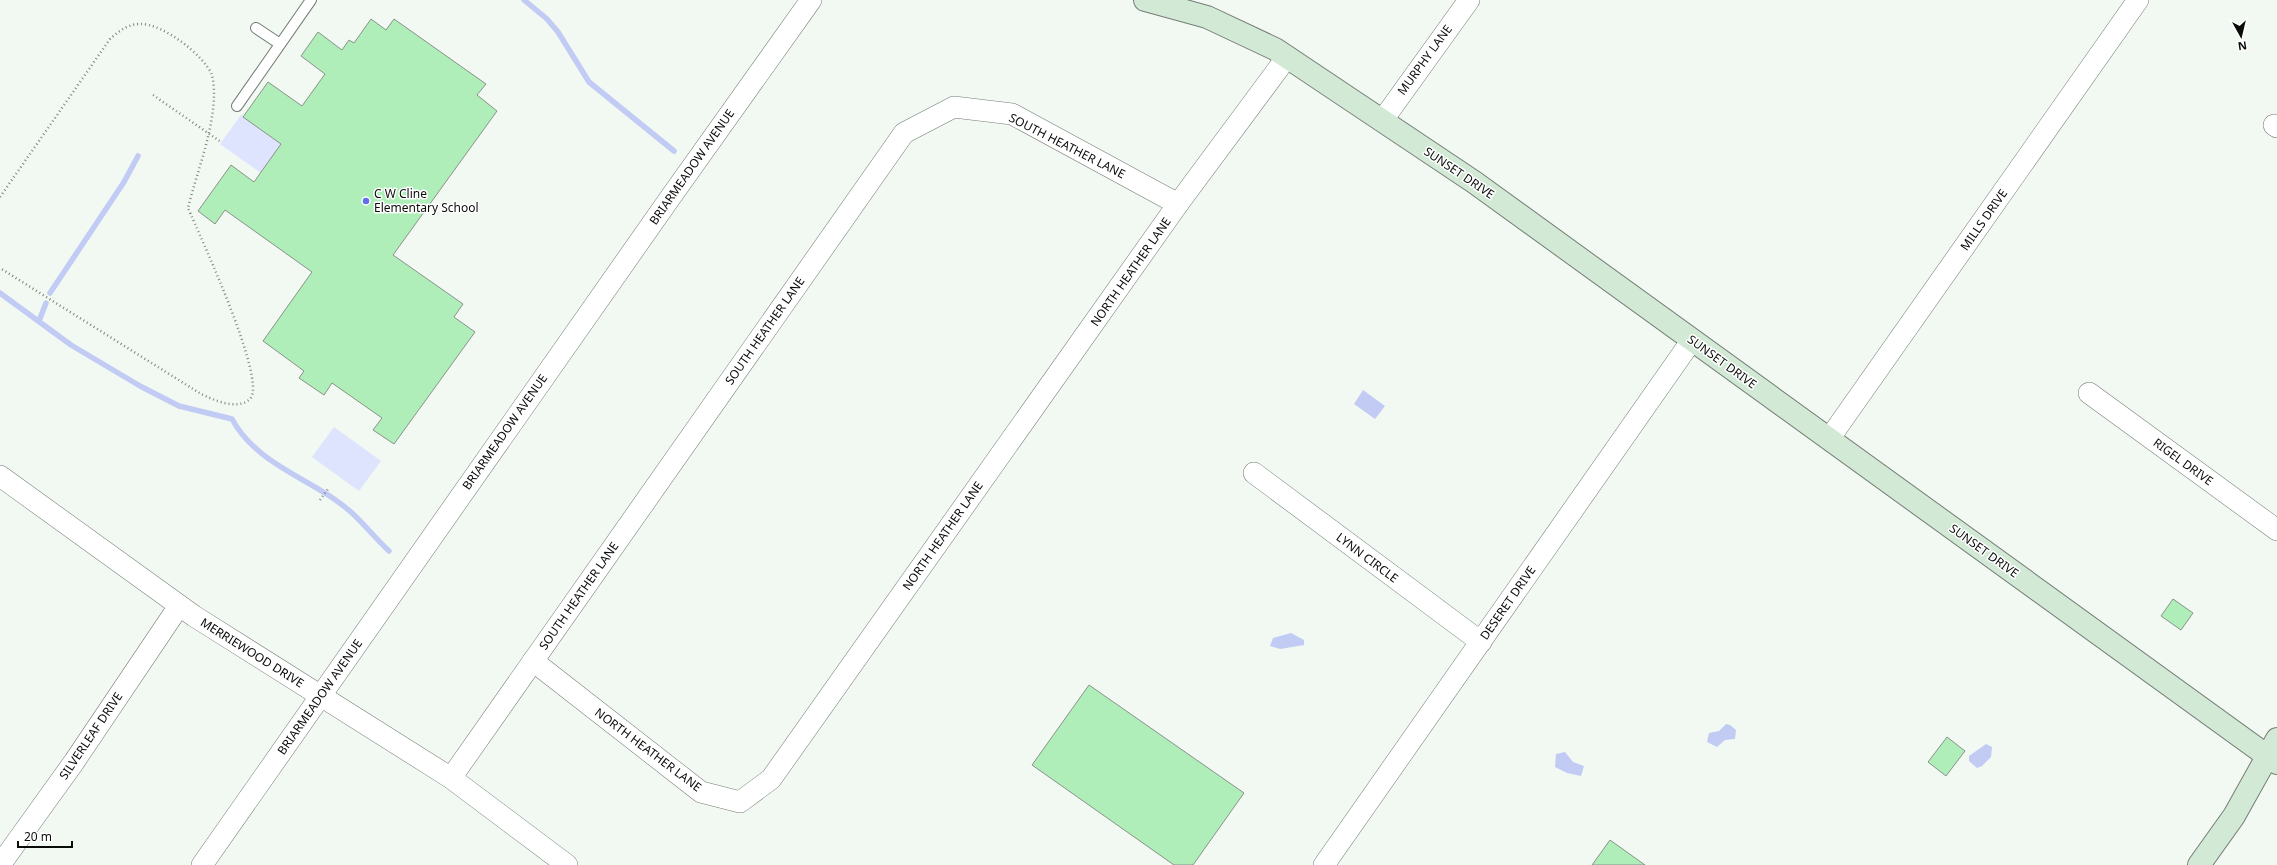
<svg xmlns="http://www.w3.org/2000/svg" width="2277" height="865" font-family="'Noto Sans',sans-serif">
<rect width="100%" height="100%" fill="#f1f9f2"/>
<g fill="#dee4fe">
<polygon points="241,115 284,146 261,173 220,144"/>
<polygon points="334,427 381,461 359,491 312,457"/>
</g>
<g fill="#c1cbf4">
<polygon points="1363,390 1385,406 1375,419 1354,404"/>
<polygon points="1291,633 1304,640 1304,645 1280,649 1270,646 1273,638"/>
<polygon points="1726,724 1730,725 1736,730 1735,739 1725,740 1717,747 1707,742 1709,733 1719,731"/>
<polygon points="1986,744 1992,747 1991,757 1982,766 1977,768 1969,761 1969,756"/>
<polygon points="1565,752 1573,762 1584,766 1581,776 1567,773 1555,767 1556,754"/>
</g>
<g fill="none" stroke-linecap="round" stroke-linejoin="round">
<g stroke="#c1cbf4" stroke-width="5.5">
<polyline points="524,0 547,19 558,32 589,82 674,151"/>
<path d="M0,293L71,345L140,386L179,406L232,419C258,467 315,479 352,513C365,525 376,539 389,551"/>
<polyline points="50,293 124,182 138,156"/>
<polyline points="39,321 46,303"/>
</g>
</g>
<g fill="#afeeb9" stroke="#8a928b">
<polygon points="371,19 386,30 394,19 486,84 477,95 497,111 393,255 463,304 454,317 475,332 394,444 373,430 382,418 332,383 324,395 299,378 304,371 263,341 312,272 225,210 215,224 198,211 231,165 254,182 281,144 243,117 268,82 302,106 325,74 301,56 318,32 342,50 349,40 354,43"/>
<polygon points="2173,599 2193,613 2181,630 2161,616"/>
<polygon points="1089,685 1244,793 1193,865 1174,865 1032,765"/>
<polygon points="1947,737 1965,751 1946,776 1928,762"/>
<polygon points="1610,840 1645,865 1592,865"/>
</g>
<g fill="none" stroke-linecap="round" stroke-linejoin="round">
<defs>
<g id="lane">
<polyline points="256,28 280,44"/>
<polyline points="237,106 311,0"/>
</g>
<g id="street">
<polyline points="1382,121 1469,0"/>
<polyline points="2274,125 2277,127"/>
<polyline points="2089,393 2277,530"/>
<polyline points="1829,439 2138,0"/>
<polyline points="1254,473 1481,642"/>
<polyline points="0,476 194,616 451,778 567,865"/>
<polyline points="533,661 701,792 740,802 771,779 1178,204 1287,57"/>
<polyline points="451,778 904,133 954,107 1012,114 1178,204"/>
<polyline points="0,865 74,762 179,606"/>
<polyline points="202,865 670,198 811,0"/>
<polyline points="1324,865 1692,340"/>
</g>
<g id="secondary">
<polyline points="1145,0 1207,17 1275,49 1474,182 2277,763"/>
<polyline points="2199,865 2234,816 2277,739"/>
</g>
</defs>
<use href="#lane" stroke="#757c76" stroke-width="12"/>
<use href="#street" stroke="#757c76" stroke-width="22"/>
<use href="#secondary" stroke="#757c76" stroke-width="24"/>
<g stroke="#808580" stroke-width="2.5" stroke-dasharray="1 3" stroke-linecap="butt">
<polyline points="153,95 221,142"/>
<path d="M0,197L110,39C119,31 128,24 140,24C162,23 204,55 212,75C221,114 197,170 188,208C199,234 268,381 250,399C237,411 214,400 201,394L0,268"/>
<polyline points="320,500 328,489"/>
</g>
<use href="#lane" stroke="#fff" stroke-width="10"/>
<use href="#street" stroke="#fff" stroke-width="21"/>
<use href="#secondary" stroke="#d2e9d6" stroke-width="22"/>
</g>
<circle fill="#626fe8" stroke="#fff" stroke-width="1.5" cx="366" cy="201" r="4"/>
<g text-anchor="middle" stroke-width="3" stroke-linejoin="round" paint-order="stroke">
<g font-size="12" fill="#0a0c0a" stroke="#fff">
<text transform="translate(1425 60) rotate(-54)" y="4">MURPHY LANE</text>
<text transform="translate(1067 146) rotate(27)" y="4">SOUTH HEATHER LANE</text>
<text transform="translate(692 167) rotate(-55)" y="4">BRIARMEADOW AVENUE</text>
<text transform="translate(1459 173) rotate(34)" y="4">SUNSET DRIVE</text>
<text transform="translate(1984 220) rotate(-55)" y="4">MILLS DRIVE</text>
<text transform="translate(1131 272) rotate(-55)" y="4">NORTH HEATHER LANE</text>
<text transform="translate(765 331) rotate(-55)" y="4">SOUTH HEATHER LANE</text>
<text transform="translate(1722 362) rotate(36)" y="4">SUNSET DRIVE</text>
<text transform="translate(505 432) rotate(-55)" y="4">BRIARMEADOW AVENUE</text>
<text transform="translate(2183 462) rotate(36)" y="4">RIGEL DRIVE</text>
<text transform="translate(943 536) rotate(-55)" y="4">NORTH HEATHER LANE</text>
<text transform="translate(1984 551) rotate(36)" y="4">SUNSET DRIVE</text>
<text transform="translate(1367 558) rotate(37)" y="4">LYNN CIRCLE</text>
<text transform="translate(579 596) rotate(-55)" y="4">SOUTH HEATHER LANE</text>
<text transform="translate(1508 603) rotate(-55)" y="4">DESERET DRIVE</text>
<text transform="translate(252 653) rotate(32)" y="4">MERRIEWOOD DRIVE</text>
<text transform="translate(320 697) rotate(-55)" y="4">BRIARMEADOW AVENUE</text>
<text transform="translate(91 736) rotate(-56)" y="4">SILVERLEAF DRIVE</text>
<text transform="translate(648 750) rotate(37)" y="4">NORTH HEATHER LANE</text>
</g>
<g font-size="12" fill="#0a0c0a" stroke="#fff" text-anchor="start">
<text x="374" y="198">C W Cline<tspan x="374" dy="14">Elementary School</tspan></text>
</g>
</g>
<g transform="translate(2241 36) rotate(172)" stroke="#ffffff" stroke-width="3" paint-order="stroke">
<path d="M0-3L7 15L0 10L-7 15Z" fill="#0a0c0a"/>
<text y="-6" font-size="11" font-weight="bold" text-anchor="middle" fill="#0a0c0a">N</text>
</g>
<path d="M18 841v6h54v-6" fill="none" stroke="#0a0c0a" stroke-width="2"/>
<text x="24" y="841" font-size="12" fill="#0a0c0a" stroke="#ffffff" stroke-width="3" paint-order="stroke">20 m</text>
</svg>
